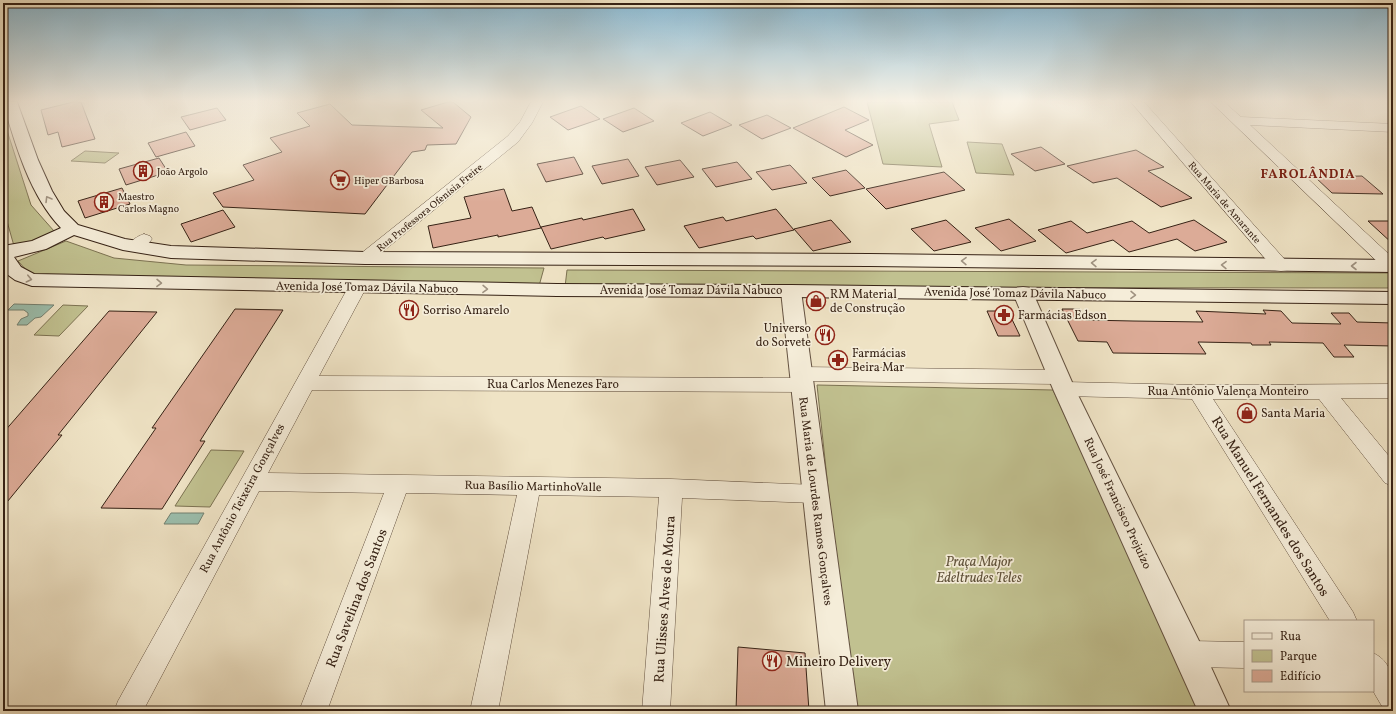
<svg xmlns="http://www.w3.org/2000/svg" width="1396" height="714" font-family="Vollkorn,serif">
<rect width="100%" height="100%" fill="#efe3c5"/>
<filter id="stains"><feTurbulence type="fractalNoise" baseFrequency=".005" numOctaves="4"/><feColorMatrix values="0 0 0 0 .2 0 0 0 0 .09 0 0 0 0 .02 0 0 0 .5 -.17"/></filter>
<radialGradient id="worn" r=".72"><stop offset=".6" stop-color="#630" stop-opacity="0"/><stop offset="1" stop-color="#630" stop-opacity=".3"/></radialGradient>
<g fill="#c1c190" stroke="#7c7252">
<polygon points="867,102 952,102 959,120 929,124 942,167 883,164"/>
<polygon points="3,118 31,205 54,231 51,237 14,246 3,207"/>
<polygon points="967,142 1002,144 1014,175 976,173"/>
<polygon points="85,151 119,153 105,163 71,161"/>
<polygon points="66,241 114,258 186,265 544,268 539,286 45,279 29,273 18,261"/>
<polygon points="567,270 1393,273 1393,288 565,287"/>
<polygon points="63,305 88,306 59,336 34,335"/>
<polygon points="817,385 1053,390 1200,711 852,711"/>
<polygon points="211,450 244,451 210,507 175,506"/>
</g>
<g fill="#9bbfae" stroke="#738071">
<polygon points="14,304 54,305 41,317 35,318 27,325 17,325 21,319 28,316 28,313 24,310 8,310"/>
<polygon points="171,513 204,513 198,524 164,524"/>
</g>
<g fill="#dcab97" stroke="#362215">
<polygon points="73,102 81,102 95,139 62,147 58,132 48,135 41,110"/>
<polygon points="448,102 453,102 471,117 456,144 427,145 425,150 412,152 365,214 223,207 213,193 254,180 243,165 282,152 270,138 310,126 297,113 330,104 352,125 443,128 421,110"/>
<polygon points="581,106 600,119 568,130 550,117"/>
<polygon points="844,107 869,120 845,130 873,145 846,157 793,128"/>
<polygon points="217,108 226,120 190,130 181,117"/>
<polygon points="634,108 654,121 623,132 603,119"/>
<polygon points="710,112 732,125 703,136 681,123"/>
<polygon points="767,115 791,128 762,139 739,125"/>
<polygon points="186,132 195,146 156,157 148,143"/>
<polygon points="1041,147 1065,164 1035,171 1011,154"/>
<polygon points="1136,150 1164,167 1148,171 1192,198 1161,207 1117,178 1093,183 1067,166"/>
<polygon points="574,157 583,174 546,182 537,164"/>
<polygon points="159,158 168,172 126,185 119,169"/>
<polygon points="628,159 639,176 602,184 592,166"/>
<polygon points="680,160 694,177 657,185 645,167"/>
<polygon points="737,162 752,179 716,187 702,169"/>
<polygon points="790,165 807,183 772,190 756,172"/>
<polygon points="846,170 865,188 830,196 812,178"/>
<polygon points="944,172 965,190 886,209 866,189"/>
<polygon points="1362,176 1383,194 1332,193 1315,177"/>
<polygon points="122,188 130,204 85,218 78,201"/>
<polygon points="504,189 512,211 532,207 541,228 498,237 498,235 433,248 428,226 471,218 464,197"/>
<polygon points="633,209 645,230 605,239 603,237 551,249 541,227 582,218 583,220"/>
<polygon points="776,209 794,230 756,239 753,236 699,248 684,226 723,217 726,221"/>
<polygon points="223,210 235,227 191,242 181,224"/>
<polygon points="1009,219 1036,241 1001,251 975,228"/>
<polygon points="831,220 851,242 813,251 794,229"/>
<polygon points="946,220 971,242 934,251 911,229"/>
<polygon points="1194,220 1227,242 1195,251 1177,239 1129,252 1113,240 1066,253 1038,230 1071,221 1087,233 1132,221 1149,233"/>
<polygon points="1368,221 1393,221 1393,244"/>
<polygon points="235,309 283,310 200,441 205,441 162,509 101,508 156,428 152,428"/>
<polygon points="1062,309 1080,309 1086,320 1133,321 1203,322 1196,311 1266,314 1263,310 1281,311 1292,323 1341,324 1331,313 1349,313 1357,322 1393,323 1393,346 1344,345 1354,357 1334,357 1323,343 1269,342 1271,345 1252,345 1251,343 1198,342 1206,354 1113,353 1107,342 1078,341"/>
<polygon points="109,311 157,312 58,435 62,435 3,507 3,433"/>
<polygon points="987,311 1008,311 1020,336 998,336"/>
<polygon points="738,647 805,653 809,711 736,711"/>
</g>
<g fill="none" stroke-linecap="round" stroke-linejoin="round">
<defs>
<g id="minor">
<polygon points="531,102 543,102 532,123 518,142 371,261 365,263 359,261 357,258 359,255 508,136 520,122"/>
<polygon points="1131,102 1144,102 1287,262 1289,266 1287,270 1281,271 1275,270"/>
<polygon points="1211,102 1224,102 1241,117 1393,124 1393,132 1250,125 1393,258 1393,271 1386,270"/>
<path d="M144,234L150,236L152,239C146,247 140,252 130,249L128,246C132,240 137,236 144,234Z"/>
<polygon points="358,281 364,282 367,286 319,376 793,378 790,374 793,369 800,367 1058,370 1065,372 1068,377 1065,382 1198,385 1393,384 1393,398 1341,398 1393,461 1393,486 1385,483 1319,399 1213,399 1353,612 1357,621 1330,621 1192,399 1064,396 1057,394 1054,389 1057,384 810,381 812,385 809,390 802,392 312,390 268,473 671,479 815,485 823,487 826,494 823,501 815,503 682,498 670,711 642,711 659,497 539,495 498,711 470,711 517,495 406,493 327,711 299,711 384,493 259,491 143,711 114,711 118,701 349,286 352,282"/>
<polygon points="1189,641 1245,642 1245,668 1189,667 1180,663 1176,654 1180,645"/>
<path d="M1373,653C1396,663 1393,688 1393,711L1383,708L1373,691Z"/>
</g>
<g id="tertiary">
<polygon points="791,285 798,287 801,291 858,711 826,711 781,291 784,287"/>
<polygon points="1023,287 1030,288 1033,293 1075,389 1200,643 1231,711 1198,711 1053,389 1013,293 1016,288"/>
</g>
<path id="secondary" d="M3,102H17L38,160L52,191L64,211L78,225L125,239L171,246L365,252L870,254L1393,260V272L870,266L365,264L171,258L123,250L74,235L46,249L14,257L21,267L34,274L557,284L791,285L1393,292V304L791,297L557,296L32,286L15,280L4,272L3,246L32,241L61,228C30,196 15,144 3,102Z"/>
</defs>
<use href="#minor" stroke="#645241" stroke-width="1"/>
<use href="#tertiary" stroke="#645241" stroke-width="2"/>
<use href="#secondary" stroke="#362215" stroke-width="2"/>
<use href="#minor" fill="#f5edd9" fill-rule="evenodd"/>
<use href="#tertiary" fill="#f5edd9" fill-rule="evenodd"/>
<use href="#secondary" fill="#f5edd9" fill-rule="evenodd"/>
</g>
<defs><path id="oneway-chevron" d="M-2-3.5L2.5 0L-2 3.5" fill="none" stroke-width="1.6" stroke-linecap="round" stroke-linejoin="round"/></defs>
<g stroke="#9f9281">
<use href="#oneway-chevron" transform="translate(48 199) rotate(-121)"/>
<use href="#oneway-chevron" transform="translate(964 261) rotate(-179)"/>
<use href="#oneway-chevron" transform="translate(1094 263) rotate(-179)"/>
<use href="#oneway-chevron" transform="translate(1224 265) rotate(-179)"/>
<use href="#oneway-chevron" transform="translate(1354 266) rotate(-180)"/>
<use href="#oneway-chevron" transform="translate(29 279) rotate(13)"/>
<use href="#oneway-chevron" transform="translate(159 283) rotate(1)"/>
<use href="#oneway-chevron" transform="translate(485 289) rotate(1)"/>
<use href="#oneway-chevron" transform="translate(1133 295) rotate(1)"/>
</g>
<linearGradient id="sky" x2="0" y2="1"><stop stop-color="#89b8d1"/><stop offset="0.5" stop-color="#f8f2e5"/><stop offset="1" stop-color="#f8f2e5" stop-opacity="0"/></linearGradient>
<rect width="1396" height="202" fill="url(#sky)"/>
<defs>
<symbol id="building-ring" viewBox="-11 -11 22 22"><circle r="9.5" fill="#f5edd9" stroke="#8f2418" stroke-width="1.5"/><path d="M-4-6H4V6H1V3H-1V6H-4ZM-2.5-4.3h1.7v1.8h-1.7ZM.8-4.3h1.7v1.8H.8ZM-2.5-1h1.7V.8h-1.7ZM.8-1h1.7V.8H.8Z" fill="#8f2418"/></symbol>
<symbol id="supermarket-ring" viewBox="-11 -11 22 22"><circle r="9.5" fill="#f5edd9" stroke="#8f2418" stroke-width="1.5"/><path d="M-6-5.5h2.5l.6 2H6L4.5 2H-2.5L-4.4-4H-6ZM-1.5 3.2a1.3 1.3 0 1 0 .1 0ZM3 3.2a1.3 1.3 0 1 0 .1 0Z" fill="#8f2418"/></symbol>
<symbol id="shop-ring" viewBox="-11 -11 22 22"><circle r="9.5" fill="#f5edd9" stroke="#8f2418" stroke-width="1.5"/><path d="M-5-2.5h2.3a2.7 3.5 0 0 1 5.4 0H5L5.5 6h-11ZM-1.5-2.5h3a1.5 2.3 0 0 0-3 0Z" fill="#8f2418"/></symbol>
<symbol id="restaurant-ring" viewBox="-11 -11 22 22"><circle r="9.5" fill="#f5edd9" stroke="#8f2418" stroke-width="1.5"/><path d="M-5-6h1v4h1v-4h1v4h1v-4h1v5L-1.5 .5V6h-2V.5L-5-1ZM5-6V6H3V1.5H1.5Q1.5-4 5-6Z" fill="#8f2418"/></symbol>
<symbol id="pharmacy-ring" viewBox="-11 -11 22 22"><circle r="9.5" fill="#f5edd9" stroke="#8f2418" stroke-width="1.5"/><path d="M-2-6h4v4h4v4h-4v4h-4v-4h-4v-4h4Z" fill="#8f2418"/></symbol>
</defs>
<g fill-rule="evenodd">
<use href="#building-ring" x="132" y="160" width="22" height="22"/>
<use href="#supermarket-ring" x="329" y="169" width="22" height="22"/>
<use href="#building-ring" x="93" y="191" width="22" height="22"/>
<use href="#shop-ring" x="805" y="290" width="22" height="22"/>
<use href="#restaurant-ring" x="398" y="299" width="22" height="22"/>
<use href="#pharmacy-ring" x="993" y="304" width="22" height="22"/>
<use href="#restaurant-ring" x="814" y="324" width="22" height="22"/>
<use href="#pharmacy-ring" x="827" y="349" width="22" height="22"/>
<use href="#shop-ring" x="1236" y="402" width="22" height="22"/>
<use href="#restaurant-ring" x="761" y="650" width="22" height="22"/>
</g>
<g text-anchor="middle" stroke-width="3.5" stroke-linejoin="round" paint-order="stroke">
<g font-size="10" fill="#362215" stroke="#f5edd9" text-anchor="start">
<text x="157" y="175">João Argolo</text>
<text x="354" y="184">Hiper GBarbosa</text>
<text x="118" y="200">Maestro<tspan x="118" dy="12">Carlos Magno</tspan></text>
</g>
<g font-size="10" fill="#362215" stroke="#f5edd9">
<text transform="translate(1225 202) rotate(49)" y="4">Rua Maria de Amarante</text>
<text transform="translate(429 207) rotate(-39)" y="4">Rua Professora Ofenísia Freire</text>
</g>
<g font-size="12" fill="#362215" stroke="#f5edd9">
<text transform="translate(367 287) rotate(1)" y="4">Avenida José Tomaz Dávila Nabuco</text>
<text x="691" y="294">Avenida José Tomaz Dávila Nabuco</text>
<text transform="translate(1015 293) rotate(1)" y="4">Avenida José Tomaz Dávila Nabuco</text>
<text x="553" y="388">Rua Carlos Menezes Faro</text>
<text x="1228" y="395">Rua Antônio Valença Monteiro</text>
<text transform="translate(533 486) rotate(1)" y="4">Rua Basílio MartinhoValle</text>
<text transform="translate(242 498) rotate(-62)" y="4">Rua Antônio Teixeira Gonçalves</text>
<text transform="translate(816 501) rotate(83)" y="4">Rua Maria de Lourdes Ramos Gonçalves</text>
<text transform="translate(1118 503) rotate(65)" y="4">Rua José Francisco Prejuízo</text>
</g>
<g font-size="12" fill="#362215" stroke="#f5edd9" text-anchor="start">
<text x="830" y="298">RM Material<tspan x="830" dy="14">de Construção</tspan></text>
<text x="423" y="314">Sorriso Amarelo</text>
<text x="1018" y="319">Farmácias Edson</text>
<text x="811" y="332" text-anchor="end">Universo<tspan x="811" dy="14">do Sorvete</tspan></text>
<text x="852" y="357">Farmácias<tspan x="852" dy="14">Beira Mar</tspan></text>
<text x="1261" y="417">Santa Maria</text>
</g>
<g font-size="13" font-weight="bold" letter-spacing="1" fill="#7a1f14" stroke="#f5edd9">
<text x="1308" y="178">FAROLÂNDIA</text>
</g>
<g font-size="14" fill="#362215" stroke="#f5edd9">
<text transform="translate(1271 506) rotate(58)" y="5">Rua Manuel Fernandes dos Santos</text>
<text transform="translate(356 598) rotate(-69)" y="5">Rua Savelina dos Santos</text>
<text transform="translate(664 599) rotate(-86)" y="5">Rua Ulisses Alves de Moura</text>
</g>
<g font-size="14" font-style="italic" fill="#60523a" stroke="#f5edd9">
<text x="979" y="566">Praça Major<tspan x="979" dy="16">Edeltrudes Teles</tspan></text>
</g>
<g font-size="14" fill="#362215" stroke="#f5edd9" text-anchor="start">
<text x="786" y="666">Mineiro Delivery</text>
</g>
</g>
<rect width="1396" height="714" fill="none" stroke="#efe3c5" stroke-width="16"/>
<rect x="4" y="4" width="1388" height="706" fill="none" stroke="#362215" stroke-width="2"/>
<rect x="8" y="8" width="1380" height="698" fill="none" stroke="#362215"/>
<rect x="1244" y="620" width="130" height="72" fill="#f5edd9" stroke="#a99c8b"/>
<rect x="1252" y="633" width="20" height="6" fill="#f5edd9" stroke="#a99c8b"/>
<text x="1280" y="640" font-size="12" fill="#362215">Rua</text>
<rect x="1252" y="650" width="20" height="12" fill="#c1c190" stroke="#a99c8b"/>
<text x="1280" y="660" font-size="12" fill="#362215">Parque</text>
<rect x="1252" y="670" width="20" height="12" fill="#dcab97" stroke="#a99c8b"/>
<text x="1280" y="680" font-size="12" fill="#362215">Edifício</text>
<rect width="100%" height="100%" filter="url(#stains)"/>
<rect width="100%" height="100%" fill="url(#worn)"/>
</svg>
